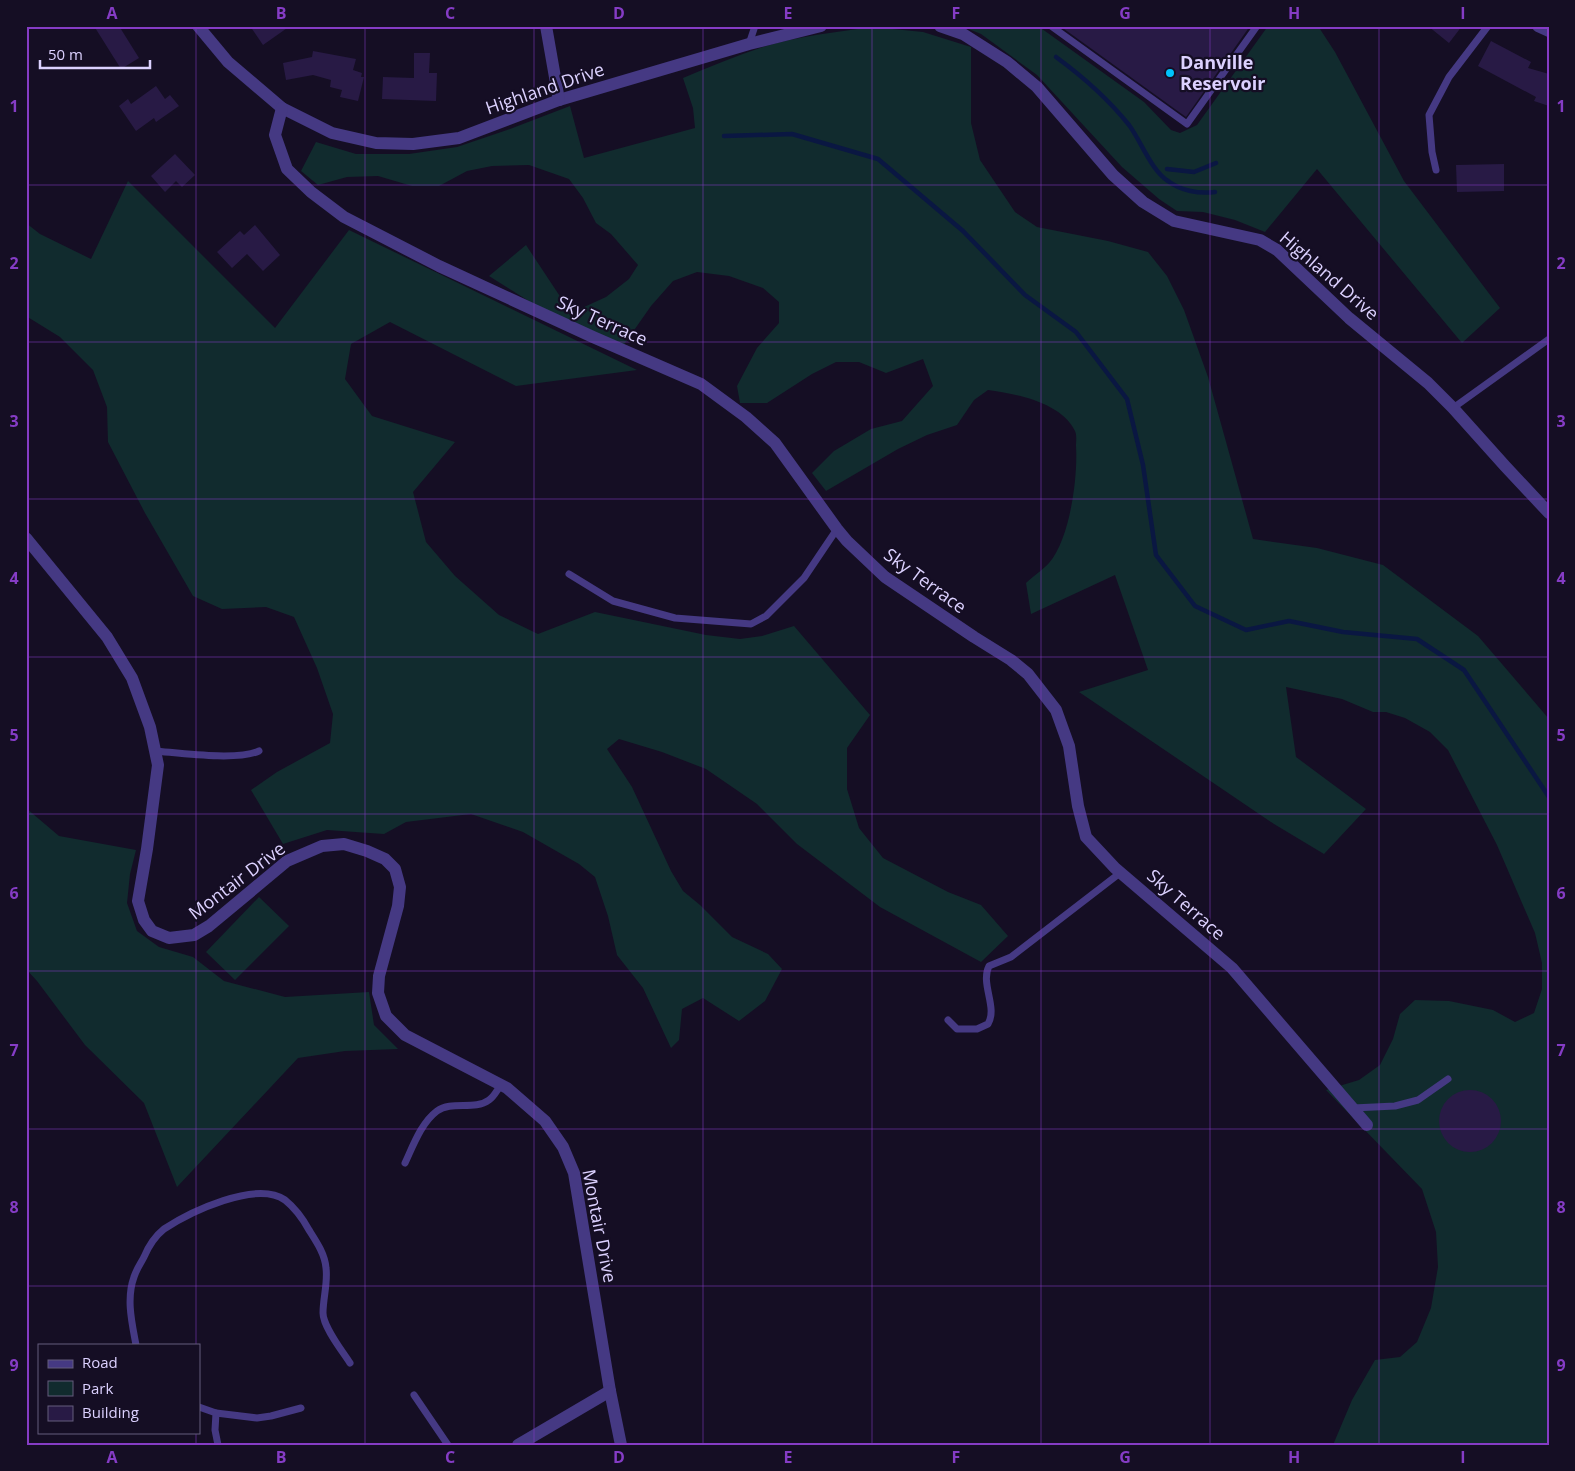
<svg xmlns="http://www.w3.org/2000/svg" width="1575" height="1471" font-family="'Open Sans',sans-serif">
<rect width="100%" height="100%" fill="#150e24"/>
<g fill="#112b2e">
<polygon points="961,26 1038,26 1144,102 1171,130 1180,133 1197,125 1268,26 1318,26 1335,52 1404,181 1500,308 1462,343 1317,169 1265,232 1235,220 1203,212 1177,211 1159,199 1122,167 1037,75 981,34"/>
<path d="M873,27L923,32L971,47V123L980,160L1015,212L1037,227L1108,241L1148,252L1167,276L1184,310L1208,377L1253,539L1317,548L1383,565L1478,636L1549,719V1445H1333L1352,1400L1375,1360L1400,1357L1417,1342L1431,1308L1438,1267L1436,1232L1422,1189L1326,1090L1359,1080L1380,1065L1393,1039L1400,1014L1415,1000L1449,1001L1493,1010L1515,1022L1534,1013L1542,989V963L1535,933L1497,845L1448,750L1430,732L1405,718L1386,712H1373L1342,699L1286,687L1296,757L1366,809L1324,854L1274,824L1079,692L1148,670L1115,575L1031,614L1026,583C1033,576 1043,570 1049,563C1070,539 1078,477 1076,446C1076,442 1077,435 1075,431C1061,402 1016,394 988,390L974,400L957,425L927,435L898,449L826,491L812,473L834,451L871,429L902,421L933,386L923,359L886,373L859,362H836L812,374L767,403H740L737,386L757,348L779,323V302L763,288L729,276L697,272L673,281L651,306L623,346L540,308L489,276L526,245L571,313L606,297L629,279L638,265L611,234L596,223L583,198L569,179L529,165L492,166L467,171L439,186H412L378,176L347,177L318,185L301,171L316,142L356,154H409L457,147L510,129L570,106L584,158L695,128L693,108L683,78C709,67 736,56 763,47C798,36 836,32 873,27Z"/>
<polygon points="128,181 275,328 349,230 637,370 516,386 390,322 351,344 345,379 372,416 455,442 413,492 426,542 455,576 499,615 538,634 595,612 706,635 740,639 762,636 794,626 870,715 847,748 847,789 859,828 883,858 948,892 981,905 1008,936 981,962 880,907 797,844 757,804 706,769 662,752 619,739 607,749 632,787 671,871 683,891 700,905 732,937 768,954 782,969 765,1001 739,1021 703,998 682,1009 679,1040 671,1048 643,988 617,955 608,916 595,877 579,864 523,832 471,814 406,822 384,834 327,830 283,844 251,790 277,772 330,743 333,714 317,668 294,617 266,607 222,609 193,596 145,513 108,442 107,407 93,370 60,337 26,316 26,223 40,234 91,259"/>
<polygon points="26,808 59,836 136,850 130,874 127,903 137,931 159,947 193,957 224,981 285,997 369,992 374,1025 398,1049 345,1051 298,1058 177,1187 144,1103 85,1045 37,981 26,969"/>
<polygon points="259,897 289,926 235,980 206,952"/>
</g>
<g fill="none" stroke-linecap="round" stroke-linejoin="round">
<g stroke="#0a1742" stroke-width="4.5">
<path d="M1056,57C1082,76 1109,100 1129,125C1141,141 1151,170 1168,181C1181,191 1199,194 1215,192"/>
<polyline points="724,136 792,134 878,159 963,231 1025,295 1076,332 1127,399 1143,465 1156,555 1195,606 1246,630 1289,621 1343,632 1417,639 1464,670 1549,797"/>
<polyline points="1167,169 1194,172 1216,163"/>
</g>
</g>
<g fill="#281a45">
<polygon points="94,26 119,26 139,58 121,69"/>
<polygon points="250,26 290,26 263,45"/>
<polygon points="1060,26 1250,26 1186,117"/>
<polygon points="1428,26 1462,26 1449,43"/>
<polygon points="1491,41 1531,62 1528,68 1549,74 1549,106 1534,101 1536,97 1478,66"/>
<polygon points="313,51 356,59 353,70 362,73 361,77 364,77 358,101 340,97 342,90 330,87 331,80 313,75 286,80 283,63 312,57"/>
<polygon points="414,53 430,53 429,73 437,73 436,101 382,99 383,77 414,78"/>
<polygon points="156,86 165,99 170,95 179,106 156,122 154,118 136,131 119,106 128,99 131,104"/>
<polygon points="175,154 195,175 182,187 176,181 165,192 151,176"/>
<polygon points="1504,164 1504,191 1457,192 1456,165"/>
<polygon points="255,225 280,255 263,271 247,254 232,268 217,252 240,231 244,235"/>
<circle cx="1470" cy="1121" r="31"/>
</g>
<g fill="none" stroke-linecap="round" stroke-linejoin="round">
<g stroke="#453983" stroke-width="7">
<polyline points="1051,26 1187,124 1257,26"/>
<polyline points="749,44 755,26"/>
<polyline points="1436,170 1432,152 1429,115 1449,77 1488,26"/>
<polyline points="1453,408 1549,339"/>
<polyline points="569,574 613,601 675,618 751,624 766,616 804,578 837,529"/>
<path d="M155,751C180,753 237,761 259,751"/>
<path d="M948,1020L957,1029H977L988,1024C998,1007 980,984 989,966L1011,957L1120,873"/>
<polyline points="1353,1108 1395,1106 1418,1100 1448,1079"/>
<path d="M405,1163C413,1146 421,1123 437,1111C452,1100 474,1111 489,1100C494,1097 497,1090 501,1085"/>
<path d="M136,1345C132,1323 126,1299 134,1277C136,1270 141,1263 144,1257C149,1245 154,1237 164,1229C190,1212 256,1180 285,1200C295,1208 303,1219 309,1230C316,1241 325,1254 326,1268C328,1283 323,1298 323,1313C323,1327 343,1352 350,1363"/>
<polyline points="414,1395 448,1445"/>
<polyline points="199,1407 216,1413 215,1430 218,1445"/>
<polyline points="216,1413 257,1418 271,1416 301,1408"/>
</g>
<g stroke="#453983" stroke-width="12">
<polyline points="198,26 228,62 282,108 332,133 376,143 413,144 459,138 559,100 749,44 821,26"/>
<polyline points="546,26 559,100"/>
<polyline points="940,26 963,34 1007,62 1037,87 1113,175 1143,202 1174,221 1260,240 1277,250 1349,318 1428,383 1453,408 1505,466 1549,513"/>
<polyline points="1538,26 1549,31"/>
<polyline points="282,108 275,135 287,169 311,192 344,217 439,266 593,337 701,384 746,417 775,443 837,529 847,541 885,577 974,637 1011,660 1028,674 1056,710 1069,746 1078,806 1086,837 1115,868 1232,968 1367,1125"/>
<polyline points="26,538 107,637 132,678 150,727 158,765 147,849 138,901 144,920 152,931 169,938 194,935 209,926 287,861 322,846 344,844 367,851 385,859 395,869 400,887 398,906 379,976 378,993 386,1016 405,1035 507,1088 545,1121 563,1147 574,1173 610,1391 621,1445"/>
<polyline points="518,1445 610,1391"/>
</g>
</g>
<path fill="none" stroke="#853cc5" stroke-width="1" stroke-opacity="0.55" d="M196,26V1345M365,26V1445M534,26V1445M703,26V1445M872,26V1445M1041,26V1445M1210,26V1445M1379,26V1445M26,185H1549M26,342H1549M26,499H1549M26,657H1549M26,814H1549M26,971H1549M26,1129H1549M26,1286H1549M196,1432V1445"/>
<circle fill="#00c3fc" stroke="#150e24" stroke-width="2" cx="1170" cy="73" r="5"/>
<g text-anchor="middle" stroke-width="4.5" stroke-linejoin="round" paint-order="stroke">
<g font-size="18" font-weight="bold" fill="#dcd1ff" stroke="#150e24" text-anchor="start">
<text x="1180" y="69">Danville<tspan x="1180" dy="21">Reservoir</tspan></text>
</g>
<g font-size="18" fill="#dcd1ff" stroke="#150e24">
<text transform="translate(545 89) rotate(-19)" y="6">Highland Drive</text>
<text transform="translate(1329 276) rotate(41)" y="6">Highland Drive</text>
<text transform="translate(602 321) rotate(24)" y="6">Sky Terrace</text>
<text transform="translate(925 581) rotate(36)" y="6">Sky Terrace</text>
<text transform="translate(237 881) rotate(-37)" y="6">Montair Drive</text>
<text transform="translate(1186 905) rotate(41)" y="6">Sky Terrace</text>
<text transform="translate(599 1226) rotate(79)" y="6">Montair Drive</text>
</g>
</g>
<rect width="1575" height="1471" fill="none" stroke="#150e24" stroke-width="55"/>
<rect x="38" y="1344" width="162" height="90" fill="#150e24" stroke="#655c7c"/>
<rect x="48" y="1360" width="25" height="8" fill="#453983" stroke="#655c7c"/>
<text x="82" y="1368" font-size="15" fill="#dcd1ff">Road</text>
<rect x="48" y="1381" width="25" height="15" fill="#112b2e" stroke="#655c7c"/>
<text x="82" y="1394" font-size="15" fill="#dcd1ff">Park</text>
<rect x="48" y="1406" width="25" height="15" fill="#281a45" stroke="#655c7c"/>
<text x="82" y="1418" font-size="15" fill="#dcd1ff">Building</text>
<path d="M40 60v8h110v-8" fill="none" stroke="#dcd1ff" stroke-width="2.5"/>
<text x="48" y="60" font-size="15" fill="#dcd1ff" stroke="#150e24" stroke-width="4" paint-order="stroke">50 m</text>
<rect x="28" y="28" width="1520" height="1416" fill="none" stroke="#853cc5" stroke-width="2"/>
<g font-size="16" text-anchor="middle" font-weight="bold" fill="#853cc5">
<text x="112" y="19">A</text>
<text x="281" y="19">B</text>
<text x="450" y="19">C</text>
<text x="619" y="19">D</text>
<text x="788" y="19">E</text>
<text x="956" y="19">F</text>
<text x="1125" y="19">G</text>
<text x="1294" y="19">H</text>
<text x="1463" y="19">I</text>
<text x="14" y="112">1</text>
<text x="1561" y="112">1</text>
<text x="14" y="269">2</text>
<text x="1561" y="269">2</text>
<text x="14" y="427">3</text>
<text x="1561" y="427">3</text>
<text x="14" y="584">4</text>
<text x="1561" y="584">4</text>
<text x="14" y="741">5</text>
<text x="1561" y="741">5</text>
<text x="14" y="899">6</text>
<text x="1561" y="899">6</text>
<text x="14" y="1056">7</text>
<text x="1561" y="1056">7</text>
<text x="14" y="1213">8</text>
<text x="1561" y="1213">8</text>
<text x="14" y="1371">9</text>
<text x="1561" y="1371">9</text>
<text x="112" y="1463">A</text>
<text x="281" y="1463">B</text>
<text x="450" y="1463">C</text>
<text x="619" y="1463">D</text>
<text x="788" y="1463">E</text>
<text x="956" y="1463">F</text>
<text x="1125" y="1463">G</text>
<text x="1294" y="1463">H</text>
<text x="1463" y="1463">I</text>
</g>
</svg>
